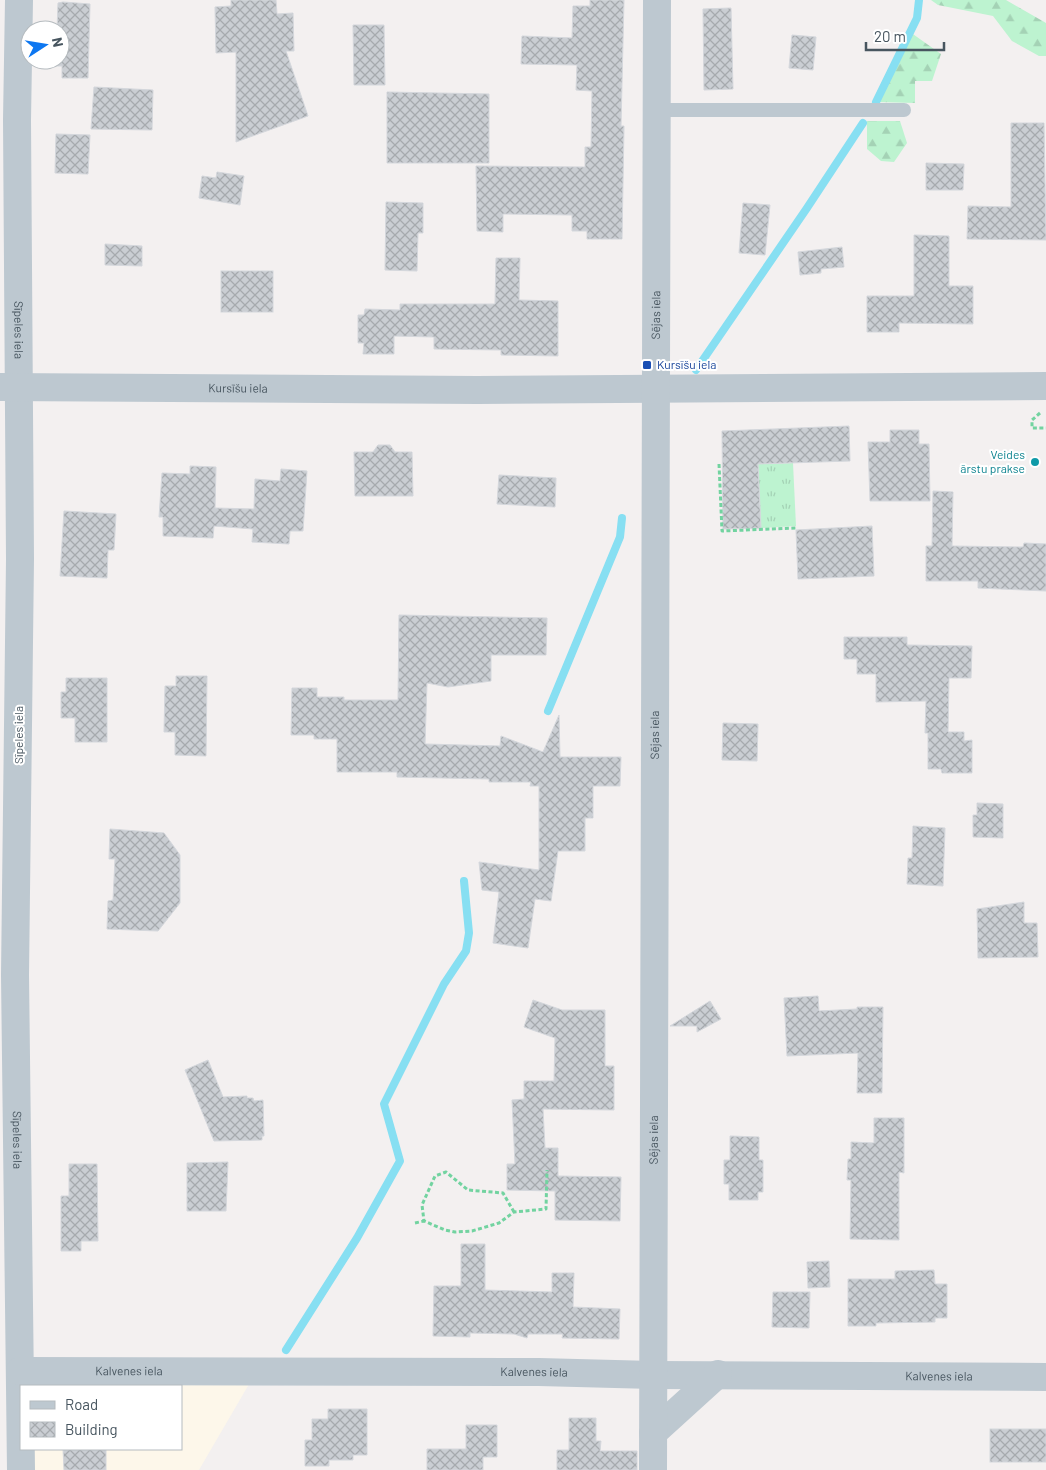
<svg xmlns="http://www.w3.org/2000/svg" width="1046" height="1470" font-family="Barlow,sans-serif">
<defs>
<pattern id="grass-tufts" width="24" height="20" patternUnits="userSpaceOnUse" patternTransform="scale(1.25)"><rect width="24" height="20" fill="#bdf3d0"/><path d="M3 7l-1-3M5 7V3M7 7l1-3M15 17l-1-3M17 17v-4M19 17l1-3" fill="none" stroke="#a4d2b5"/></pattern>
<pattern id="forest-firs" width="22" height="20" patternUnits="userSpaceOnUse" patternTransform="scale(1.25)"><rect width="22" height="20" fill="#bdf3d0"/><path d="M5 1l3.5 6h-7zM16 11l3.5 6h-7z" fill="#a4d2b5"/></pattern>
<pattern id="building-cross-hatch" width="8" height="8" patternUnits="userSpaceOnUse" patternTransform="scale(1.25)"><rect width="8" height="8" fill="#caced3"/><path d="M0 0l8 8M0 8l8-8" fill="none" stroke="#a6aaae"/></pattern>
</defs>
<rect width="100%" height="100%" fill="#f3f0f0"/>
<polygon fill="#fdf7ea" points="252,1379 199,1470 33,1470 33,1449 181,1449 181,1386 47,1386 56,1380"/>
<polygon fill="url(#grass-tufts)" points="793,463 796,526 761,528 758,464"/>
<g fill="url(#forest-firs)">
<polygon points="931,0 1006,0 1046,23 1046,56 1039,56 1012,41 993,16 938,5"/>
<polygon points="910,32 941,54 932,81 915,81 915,103 876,102"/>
<polygon points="867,121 900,121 907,143 894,162 881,161 867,149"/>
</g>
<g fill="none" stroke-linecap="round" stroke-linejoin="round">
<g stroke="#87dff2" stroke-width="8">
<polyline points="876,102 917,18 919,0"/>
<polyline points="696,370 807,208 863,123"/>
<polyline points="548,711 620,537 622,518"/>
<polyline points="286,1350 357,1238 400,1161 384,1104 444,984 466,951 469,933 464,881"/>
</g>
</g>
<g fill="url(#building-cross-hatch)" stroke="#d4d7dc">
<polygon points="231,0 276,0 277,14 293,13 294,51 286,51 308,116 236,142 236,52 216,53 215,7 231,6"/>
<polygon points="590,0 624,0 621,126 624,126 622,239 587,239 587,231 572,231 572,215 503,214 503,232 477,231 476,166 585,167 585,147 591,147 592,91 576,90 577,65 521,64 522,36 572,38 573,6 590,6"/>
<polygon points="63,2 90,4 88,78 62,78 62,66 56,66 56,60 60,60 60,30 57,30 58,3"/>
<polygon points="731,8 733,89 704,90 703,9"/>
<polygon points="353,25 384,25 385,85 354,85"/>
<polygon points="792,35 816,37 813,70 789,68"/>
<polygon points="94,87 153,90 152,130 91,129"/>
<polygon points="387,92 489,94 489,163 387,163"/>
<polygon points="1011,123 1044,123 1046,240 967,239 968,206 1011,207"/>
<polygon points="56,134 90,135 88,174 55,173"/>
<polygon points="926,163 964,164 963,190 926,190"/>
<polygon points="217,172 244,176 240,205 199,198 202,176 216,178"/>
<polygon points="386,202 423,203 423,233 418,233 417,271 385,270"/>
<polygon points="743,203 770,205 765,255 739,253"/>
<polygon points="914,235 949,236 949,286 973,286 973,324 899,323 899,332 867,332 867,296 914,296"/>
<polygon points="105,244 142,246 142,266 105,265"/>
<polygon points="842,247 844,267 821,269 821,273 800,275 798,252"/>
<polygon points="496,258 520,258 519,300 558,301 558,356 501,355 501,350 434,349 434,337 394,336 394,354 363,354 364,343 358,343 358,315 364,315 365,309 400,310 400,304 495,304"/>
<rect x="221" y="271" width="52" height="41"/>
<polygon points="849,426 850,461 758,464 761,528 723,529 722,431"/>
<polygon points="890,430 919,430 919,444 929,444 930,501 870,501 868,442 890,442"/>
<polygon points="378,445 390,445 395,452 412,452 413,496 355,496 354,452 373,452"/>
<polygon points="190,466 216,467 215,508 254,509 255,479 280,481 281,469 307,471 303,531 290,531 289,544 252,542 253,529 214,526 213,538 163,536 163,517 159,517 162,473 190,474"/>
<polygon points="499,475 556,478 555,507 497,504"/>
<polygon points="933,491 953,492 952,546 1023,547 1024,543 1046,544 1046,591 978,588 978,581 926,581 926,546 932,546"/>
<polygon points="64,511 116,514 114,550 108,550 107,578 60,576"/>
<polygon points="872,526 874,576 798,579 796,530"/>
<polygon points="399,615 547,618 546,655 491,655 491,681 448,687 427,683 425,744 500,746 501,736 543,752 559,715 560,757 621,757 620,786 593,786 593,818 585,818 585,851 558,851 551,901 535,899 528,948 493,943 499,892 482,890 479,862 539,870 539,786 530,786 531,782 489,782 489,779 397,777 397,772 337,772 337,739 314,739 314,735 291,735 292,688 317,688 317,697 344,697 344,700 398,700"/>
<polygon points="844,637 907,637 907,645 972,646 971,678 949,678 948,732 964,732 964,741 972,740 972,773 942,773 941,769 928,769 928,733 925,733 926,701 876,702 876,674 857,674 857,659 844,659"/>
<polygon points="176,676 207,676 206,756 175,755 175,732 164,732 165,686 176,686"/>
<polygon points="66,678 107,678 107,742 75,742 75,718 61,718 61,692 66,692"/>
<polygon points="723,723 758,724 757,761 722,760"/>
<polygon points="977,803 1003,804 1003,838 973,837 973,815 977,815"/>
<polygon points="913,826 945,828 943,886 907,884 908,858 912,858"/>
<polygon points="110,829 164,833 180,855 180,903 158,931 107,929 108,901 113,900 115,859 109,859"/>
<polygon points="1024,902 1024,923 1037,923 1038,957 978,958 977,909"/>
<polygon points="818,996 819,1011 857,1009 857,1007 883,1007 882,1093 857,1093 858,1053 787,1056 784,998"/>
<polygon points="533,1000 562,1010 605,1010 605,1066 614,1066 614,1110 543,1109 545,1148 558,1148 558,1176 621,1177 620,1221 555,1220 555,1191 507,1190 507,1164 515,1164 512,1100 524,1099 524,1081 554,1081 555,1038 524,1027"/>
<polygon points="710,1001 721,1019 697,1032 697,1026 670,1026"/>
<polygon points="208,1060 223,1097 247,1096 247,1098 253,1098 254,1101 263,1100 264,1136 262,1136 262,1140 214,1141 185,1070"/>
<polygon points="874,1118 904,1118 904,1173 899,1172 899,1240 850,1239 851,1180 847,1180 848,1159 851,1159 851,1142 874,1143"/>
<polygon points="730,1136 759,1137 759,1160 763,1160 763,1192 758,1192 758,1200 729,1200 729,1184 724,1184 724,1160 730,1160"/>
<polygon points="228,1162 226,1211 187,1211 187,1163"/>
<polygon points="69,1164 97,1164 98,1241 81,1241 81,1251 61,1251 61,1196 69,1196"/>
<polygon points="461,1244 485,1244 485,1290 552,1292 552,1273 574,1273 573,1307 620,1309 619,1339 562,1338 563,1334 528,1334 527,1338 514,1334 470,1333 470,1337 433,1336 434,1286 461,1286"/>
<polygon points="829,1261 830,1287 808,1288 807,1262"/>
<polygon points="934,1270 935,1284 947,1284 947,1318 935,1318 935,1322 876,1323 876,1326 848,1326 848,1279 895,1279 895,1271"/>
<polygon points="773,1292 810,1292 809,1328 772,1327"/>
<polygon points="328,1409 367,1409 367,1455 353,1455 353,1460 329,1460 329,1466 305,1466 305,1440 312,1440 312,1419 328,1419"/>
<polygon points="569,1418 596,1418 596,1441 601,1441 600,1451 637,1451 637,1470 557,1470 557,1450 569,1450"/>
<polygon points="466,1425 497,1425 497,1457 483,1457 483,1470 427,1470 427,1449 466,1449"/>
<rect x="990" y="1429" width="56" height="33"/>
<polygon points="63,1449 106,1449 106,1470 64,1470"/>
</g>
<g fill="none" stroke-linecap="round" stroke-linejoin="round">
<g stroke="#72d3a0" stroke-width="3" stroke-dasharray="4 2.5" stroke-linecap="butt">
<polyline points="1040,413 1032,420 1032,428 1046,428"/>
<polyline points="719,464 722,531 796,528"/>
<polyline points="514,1212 503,1193 468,1190 446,1172 435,1176 422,1205 424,1221 445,1230 455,1232 472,1231 499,1223 514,1212 546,1209 547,1170"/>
<polyline points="415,1223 424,1221"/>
</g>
<polyline stroke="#bdc8d0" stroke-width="14" points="657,110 904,110"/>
<g stroke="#bdc8d0" stroke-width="28">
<path id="s1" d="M19,0L17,120L20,559L15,975L21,1470"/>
<path id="s2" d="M0,387L477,390L1046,386"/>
<path id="s3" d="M20,1371L539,1372L653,1375L1046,1377"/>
<polyline points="653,1433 718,1374"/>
<path id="s4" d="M653,1470L657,0"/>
</g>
</g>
<rect fill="#1a4fb4" stroke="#fff" stroke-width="2" x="642" y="360" width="10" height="10" rx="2.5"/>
<circle fill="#0f9aa8" stroke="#fff" stroke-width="2" cx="1035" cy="462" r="5"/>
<g text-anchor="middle" stroke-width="4" stroke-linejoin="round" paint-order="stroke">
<g font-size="12" fill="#47555f" stroke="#fff">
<text dy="4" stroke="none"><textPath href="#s4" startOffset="1155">Sējas iela</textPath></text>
<text dy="4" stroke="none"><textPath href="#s1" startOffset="330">Sīpeles iela</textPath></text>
<text dy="4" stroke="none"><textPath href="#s2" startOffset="238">Kursīšu iela</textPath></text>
<text transform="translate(19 735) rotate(-90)" y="4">Sīpeles iela</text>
<text dy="4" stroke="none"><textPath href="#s4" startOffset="735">Sējas iela</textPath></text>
<text dy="4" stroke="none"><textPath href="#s1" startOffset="1140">Sīpeles iela</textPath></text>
<text dy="4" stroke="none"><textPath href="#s4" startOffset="330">Sējas iela</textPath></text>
<text dy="4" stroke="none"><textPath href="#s3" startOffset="109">Kalvenes iela</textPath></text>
<text dy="4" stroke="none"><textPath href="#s3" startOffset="514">Kalvenes iela</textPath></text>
<text dy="4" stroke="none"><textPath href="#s3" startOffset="919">Kalvenes iela</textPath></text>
</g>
<g font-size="12" fill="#164399" stroke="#fff" text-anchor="start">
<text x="657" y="369">Kursīšu iela</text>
</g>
<g font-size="12" fill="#0d838f" stroke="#fff" text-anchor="end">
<text x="1025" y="459">Veides<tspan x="1025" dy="14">ārstu prakse</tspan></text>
</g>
</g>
<rect x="20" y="1385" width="162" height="65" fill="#ffffff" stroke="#b5bbbf"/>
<rect x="30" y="1401" width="25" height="8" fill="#bdc8d0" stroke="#b5bbbf"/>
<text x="65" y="1410" font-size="15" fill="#47555f">Road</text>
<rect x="30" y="1422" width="25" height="15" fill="url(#building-cross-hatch)" stroke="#b5bbbf"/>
<text x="65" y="1435" font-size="15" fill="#47555f">Building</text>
<g transform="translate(45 45) rotate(78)"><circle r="24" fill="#ffffff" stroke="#b5bbbf"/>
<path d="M0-4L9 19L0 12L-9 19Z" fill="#0d77f1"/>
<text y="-8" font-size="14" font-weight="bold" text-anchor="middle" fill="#47555f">N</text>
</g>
<path d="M866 42v8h78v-8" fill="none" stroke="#47555f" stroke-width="2.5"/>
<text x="874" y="42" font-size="15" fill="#47555f" stroke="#ffffff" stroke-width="4" paint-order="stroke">20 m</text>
</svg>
